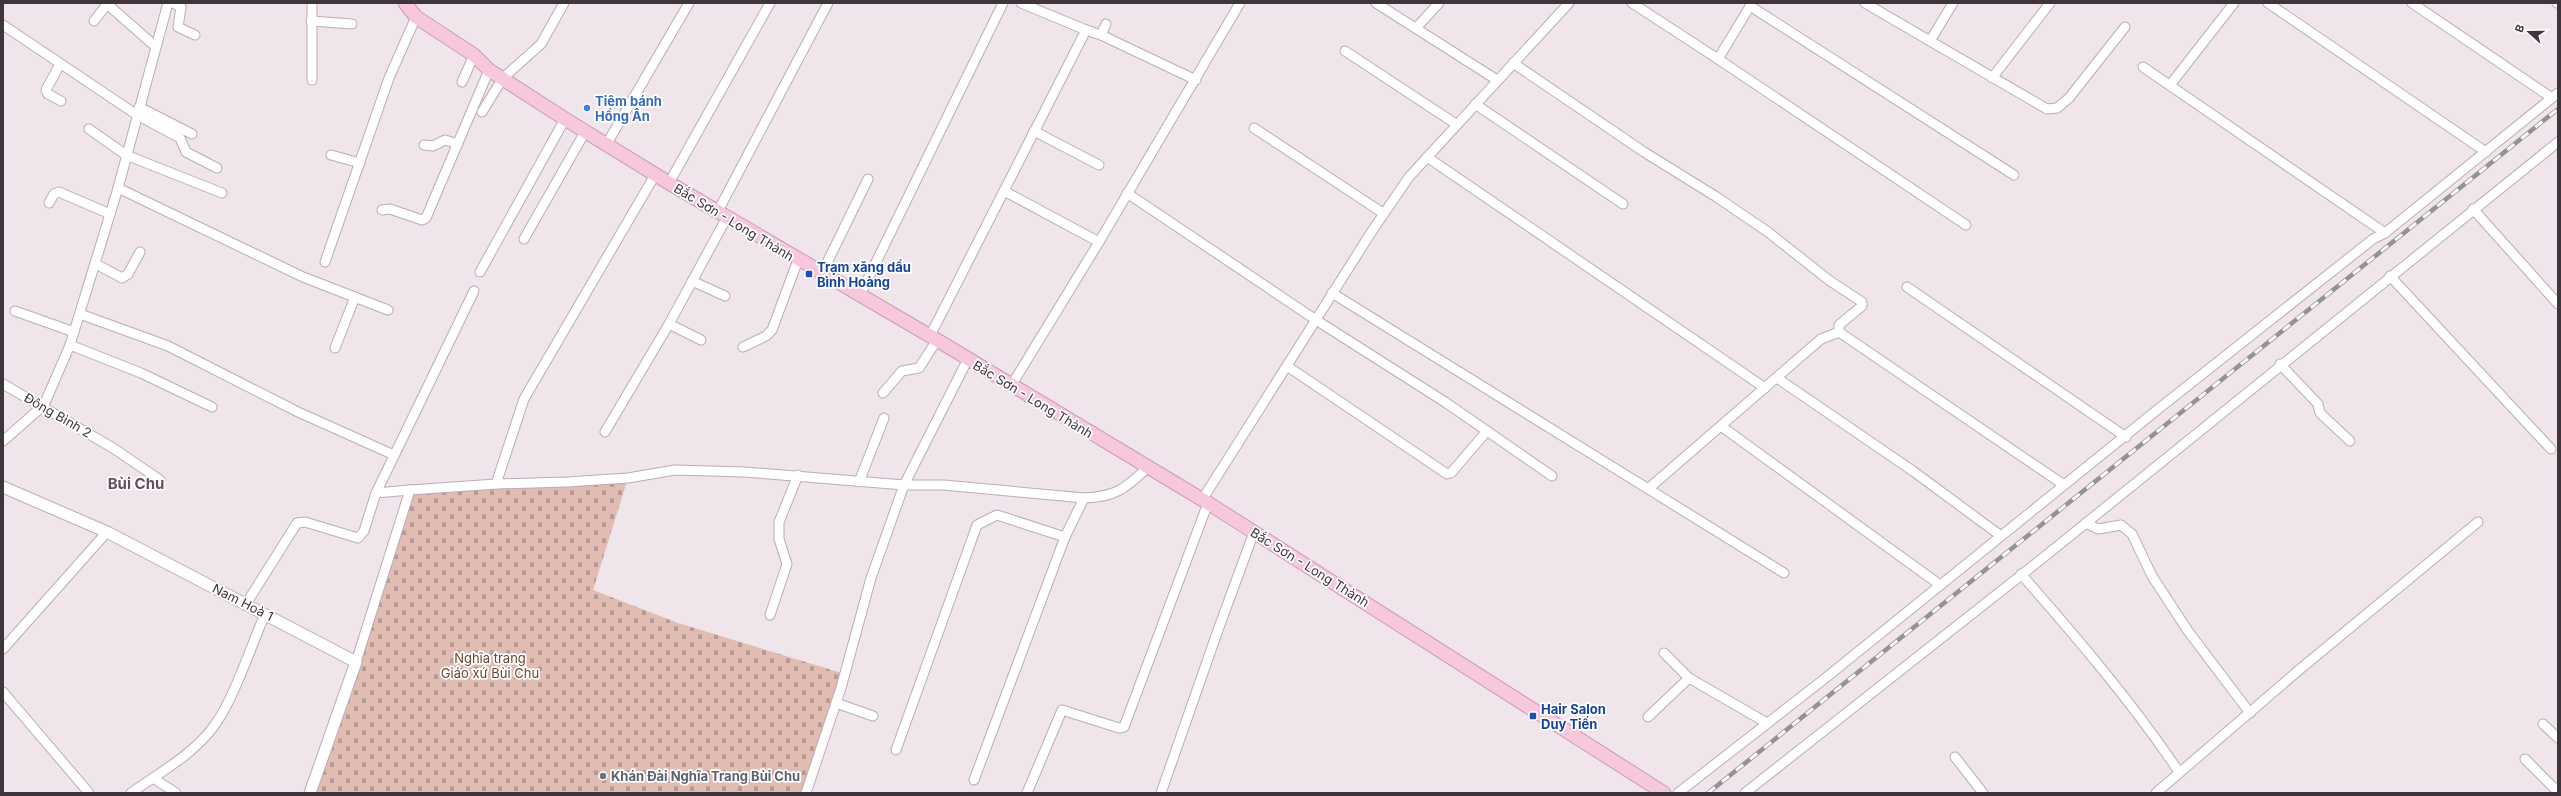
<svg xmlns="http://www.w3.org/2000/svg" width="2561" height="796" font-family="Inter,sans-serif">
<defs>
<pattern id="cemetery-stones" width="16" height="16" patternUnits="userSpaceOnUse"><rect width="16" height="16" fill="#e0bcb2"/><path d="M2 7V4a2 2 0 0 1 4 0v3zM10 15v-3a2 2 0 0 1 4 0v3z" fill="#b79a92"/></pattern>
</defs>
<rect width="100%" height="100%" fill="#f0e5eb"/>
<polygon fill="url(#cemetery-stones)" points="628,478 593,590 678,623 845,674 804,793 311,793 410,490"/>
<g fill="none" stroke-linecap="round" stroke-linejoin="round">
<defs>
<g id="minor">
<polyline points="106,3 156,47"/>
<polyline points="173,3 181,7 178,27 195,35"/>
<polyline points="1376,3 1497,80"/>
<polyline points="1632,3 1718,59 1752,3"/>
<polyline points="1865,3 2047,109 2057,108 2069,98 2125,27"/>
<polyline points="2268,3 2486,152"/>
<polyline points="2412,3 2552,98"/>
<polyline points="2557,3 2558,3"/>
<polyline points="1750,6 2014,175"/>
<polyline points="94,21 107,4"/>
<polyline points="311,21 352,24"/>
<polyline points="3,25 137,115 180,138 186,152 217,168"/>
<polyline points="1416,28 1439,3"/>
<polyline points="1086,30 1101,35 1196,80"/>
<polyline points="1101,35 1106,24"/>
<polyline points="1930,41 1953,3"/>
<polyline points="1345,51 1456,124"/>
<polyline points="1718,59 1966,225"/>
<polyline points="1513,63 1644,152 1715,196 1768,232 1830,281 1862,302 1862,306 1839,325 1839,332"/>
<polyline points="60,64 46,90 48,94 61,101"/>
<polyline points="2143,67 2385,233"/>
<polyline points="1992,78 2050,3"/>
<polyline points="312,80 312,3"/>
<polyline points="462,82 474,55"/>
<polyline points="2170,85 2234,3"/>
<polyline points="1475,104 1623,204"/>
<polyline points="139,107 192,134"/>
<polyline points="482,112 503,78 541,44 564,3"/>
<polyline points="1254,128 1383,213"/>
<polyline points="89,129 126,155 222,193"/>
<polyline points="1034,131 1099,165"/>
<polyline points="424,145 433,146 445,140 458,144"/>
<polyline points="606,145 689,3"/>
<polyline points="331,155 360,163"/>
<polyline points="1427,157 1765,388"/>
<polyline points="669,183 770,3"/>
<polyline points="118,188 303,277 388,310"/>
<polyline points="1004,191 1099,242"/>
<polyline points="1127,193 1316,320 1445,402 1552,476"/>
<polyline points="49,203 54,194 59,192 110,214"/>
<polyline points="2473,209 2558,304"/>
<polyline points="382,210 390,209 422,220 426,218 489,70"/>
<polyline points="718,211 828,3"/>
<polyline points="524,239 585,132"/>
<polyline points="325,262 389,78 416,17"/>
<polyline points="96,264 122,278 128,274 140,252"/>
<polyline points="480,272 565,119"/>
<polyline points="822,273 868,179"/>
<polyline points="2390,276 2551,449"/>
<polyline points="692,281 725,296"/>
<polyline points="1907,287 2126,437"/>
<polyline points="1332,293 1784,573"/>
<polyline points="860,295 1003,3"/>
<polyline points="15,311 74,332"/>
<polyline points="80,314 168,346 298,412 394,455"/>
<polyline points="669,324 701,340"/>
<polyline points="930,336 1086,30 1021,3"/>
<polyline points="70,345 118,188 168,3"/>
<polyline points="743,347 766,336 772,330 798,260"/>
<polyline points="335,348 355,297"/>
<polyline points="2280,364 2318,404 2320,413 2350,441"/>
<polyline points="1287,366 1447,474 1451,473 1487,431"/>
<polyline points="1777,378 1913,471 2001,536"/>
<polyline points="3,384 113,448 160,480"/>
<polyline points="1011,386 1099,242 1240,3"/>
<polyline points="883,393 902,371 919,368 937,340"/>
<polyline points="1721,426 1940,585"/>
<polyline points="605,432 669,324 727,217"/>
<polyline points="3,441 44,405 70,345 141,373 212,407"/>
<polyline points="859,482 884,418"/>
<polyline points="496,484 524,399 655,175"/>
<polyline points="1648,489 1821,339 1839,332 2064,485"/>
<polyline points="376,493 474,291"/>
<polyline points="1202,500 1372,231 1409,177 1569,3"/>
<polyline points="2086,523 2098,529 2121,525 2132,534 2152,576 2188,631 2250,713"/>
<path d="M2021,574C2077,638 2132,702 2179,772"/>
<polyline points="246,604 297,523 305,522 358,538 364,531 376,493 410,490"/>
<polyline points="770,615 787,564 779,539 779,522 798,475"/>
<polyline points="3,649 107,532"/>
<polyline points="1664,653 1689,678 1767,723"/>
<path d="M356,662L410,490L496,484L567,482L628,478L675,470L745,472L904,485H944L1084,498C1115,497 1125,489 1147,468"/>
<polyline points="3,692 89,793"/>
<polyline points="836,703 873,716"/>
<polyline points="1648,717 1689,678"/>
<polyline points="2543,724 2558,738"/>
<polyline points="896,750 977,525 997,515 1065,537"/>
<polyline points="1955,757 1983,793"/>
<polyline points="2525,759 2558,792"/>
<polyline points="153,778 176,793"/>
<polyline points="974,780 1065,537 1084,498"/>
<path d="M131,793C159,773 194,754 214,726C234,699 251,646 265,614"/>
<polyline points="806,793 841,688 871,578 904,485 968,359"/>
<polyline points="1027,793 1062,710 1119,728 1124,727 1208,503"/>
<polyline points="1161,793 1218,630 1254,532"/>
<polyline points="1678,793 1823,680 2157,410 2373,239 2385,233 2558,93"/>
<polyline points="1745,793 2044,557 2558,142"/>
<polyline points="2156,793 2299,670 2478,522"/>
</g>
<polyline id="tertiary" points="3,487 107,532 356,662 310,793"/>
<polyline id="secondary" points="405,3 416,17 474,55 489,70 565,119 669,183 937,340 1208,503 1664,793"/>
</defs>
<use href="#minor" stroke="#bdabb6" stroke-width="11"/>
<use href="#tertiary" stroke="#bdabb6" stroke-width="13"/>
<use href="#secondary" stroke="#cd9bb4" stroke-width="15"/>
<use href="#minor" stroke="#fff" stroke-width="9"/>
<use href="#tertiary" stroke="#fff" stroke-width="11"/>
<use href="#secondary" stroke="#f7c7de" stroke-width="13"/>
<defs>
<polyline id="rail" points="1708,793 2558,109"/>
</defs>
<use href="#rail" stroke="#939393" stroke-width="4.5"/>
<use href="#rail" stroke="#fff" stroke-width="3" stroke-dasharray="9" stroke-linecap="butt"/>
</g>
<circle fill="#3f7fe0" stroke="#fff" stroke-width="1.5" cx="587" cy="108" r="4"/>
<g fill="#1a4fb4" stroke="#fff" stroke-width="1.5">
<rect x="805" y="270" width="8" height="8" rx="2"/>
<rect x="1529" y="712" width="8" height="8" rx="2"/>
</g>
<circle fill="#6b7280" stroke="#fff" stroke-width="1.5" cx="603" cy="776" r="4"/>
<g text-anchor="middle" stroke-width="3.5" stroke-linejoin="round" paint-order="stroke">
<g font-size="13" font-weight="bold" fill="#366cbe" stroke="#fff" text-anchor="start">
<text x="595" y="106">Tiệm bánh<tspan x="595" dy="15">Hồng Ân</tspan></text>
</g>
<g font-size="13" fill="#41353d" stroke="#fff">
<text transform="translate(734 222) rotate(31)" y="5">Bắc Sơn - Long Thành</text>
<text transform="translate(1033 399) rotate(31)" y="5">Bắc Sơn - Long Thành</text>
<text transform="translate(58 415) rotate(30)" y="5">Đông Bình 2</text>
<text transform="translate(1310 567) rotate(32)" y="5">Bắc Sơn - Long Thành</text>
<text transform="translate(243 602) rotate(27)" y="5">Nam Hoà 1</text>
</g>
<g font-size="13" font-weight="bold" fill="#164399" stroke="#fff" text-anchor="start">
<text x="817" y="272">Trạm xăng dầu<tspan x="817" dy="15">Bình Hoàng</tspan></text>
<text x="1541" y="714">Hair Salon<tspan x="1541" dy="15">Duy Tiến</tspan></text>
</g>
<g font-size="13" fill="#6b4730" stroke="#fff">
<text x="490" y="663">Nghĩa trang<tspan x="490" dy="15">Giáo xứ Bùi Chu</tspan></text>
</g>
<g font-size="13" font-weight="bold" fill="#5b616d" stroke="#fff" text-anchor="start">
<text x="611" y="781">Khán Đài Nghĩa Trang Bùi Chu</text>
</g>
<g font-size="15" font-weight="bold" fill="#634e5b" stroke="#fff">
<text x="136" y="489">Bùi Chu</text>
</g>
</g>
<rect width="2561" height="796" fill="none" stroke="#41353d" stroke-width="8"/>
<g transform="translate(2529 32) rotate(291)" stroke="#ffffff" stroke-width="3" paint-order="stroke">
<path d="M0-3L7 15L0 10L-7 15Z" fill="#41353d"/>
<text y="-6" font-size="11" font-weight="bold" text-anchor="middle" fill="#41353d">B</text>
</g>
</svg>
